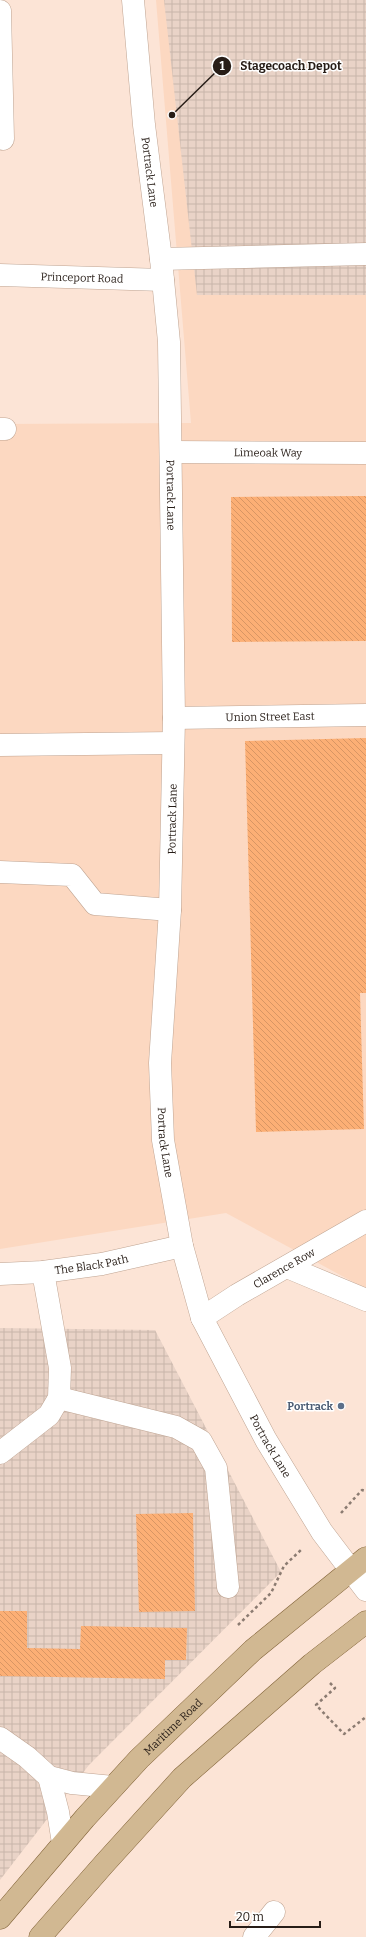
<svg xmlns="http://www.w3.org/2000/svg" width="366" height="1937" font-family="Bitter,serif">
<defs>
<pattern id="industrial-grid" width="8" height="8" patternUnits="userSpaceOnUse"><rect width="8" height="8" fill="#e9d3c7"/><path d="M0 4h8M4 0v8" fill="none" stroke="#c8b5aa"/></pattern>
<pattern id="building-back-hatch" width="6" height="6" patternUnits="userSpaceOnUse"><rect width="6" height="6" fill="#fcaf75"/><path d="M-1 5l2 2M0 0l6 6M5-1l2 2" fill="none" stroke="#d89664"/></pattern>
</defs>
<rect width="100%" height="100%" fill="#fce4d6"/>
<polygon fill="#fcd8c1" points="156,0 366,0 366,1289 226,1213 0,1249 0,424 191,423"/>
<g fill="url(#industrial-grid)">
<polygon points="164,0 366,0 366,295 197,295"/>
<polygon points="0,1328 155,1330 281,1572 89,1765 0,1880"/>
</g>
<g fill="url(#building-back-hatch)">
<polygon points="366,496 366,641 232,642 231,497"/>
<polygon points="366,738 366,993 360,993 364,1129 256,1132 245,741"/>
<polygon points="193,1513 195,1611 139,1612 136,1514"/>
<polygon points="0,1611 27,1611 27,1648 80,1649 81,1626 187,1628 186,1660 165,1660 165,1679 0,1676"/>
</g>
<g fill="none" stroke-linecap="round" stroke-linejoin="round">
<defs>
<g id="minor">
<path id="s1" d="M133,0L144,125L161,259L169,342L174,718L170,910L160,1063L163,1140L182,1246L202,1318L266,1440L322,1532L366,1590"/>
<polyline points="0,11 3,139"/>
<polyline points="161,259 366,254"/>
<path id="s2" d="M0,275L163,280"/>
<polyline points="0,429 5,429"/>
<path id="s3" d="M171,452L366,453"/>
<path id="s4" d="M174,718L366,715"/>
<polyline points="0,745 173,743"/>
<polyline points="0,872 72,875 95,904 170,910"/>
<polyline points="287,1267 366,1300"/>
<path id="s5" d="M0,1274L43,1272L102,1264L182,1246"/>
<path id="s6" d="M202,1318L237,1295L366,1221"/>
<polyline points="59,1398 176,1427 201,1441 216,1468 228,1587"/>
<polyline points="0,1453 49,1415 59,1398 60,1368 43,1272"/>
<polyline points="0,1738 27,1757 49,1777 72,1783 113,1787"/>
<polyline points="49,1777 58,1812 63,1843"/>
<polyline points="254,1937 274,1912"/>
</g>
<g id="major">
<path id="s7" d="M0,1918L85,1818L139,1759L253,1650L366,1558"/>
<polyline points="40,1937 104,1864 182,1778 312,1664 366,1622"/>
</g>
</defs>
<use href="#minor" stroke="#bfa492" stroke-width="23"/>
<use href="#major" stroke="#816338" stroke-width="23"/>
<g stroke="#8b7b71" stroke-width="2.5" stroke-dasharray="3 3" stroke-linecap="butt">
<polyline points="341,1513 362,1490 366,1491"/>
<polyline points="238,1625 271,1593 284,1566 302,1549"/>
<polyline points="330,1683 335,1688 316,1705 344,1734 366,1717"/>
</g>
<use href="#minor" stroke="#fff" stroke-width="22"/>
<use href="#major" stroke="#d1b892" stroke-width="22"/>
</g>
<circle fill="#5c6f8a" stroke="#fff" stroke-width="1.5" cx="341" cy="1406" r="4"/>
<g text-anchor="middle" stroke-width="3" stroke-linejoin="round" paint-order="stroke">
<g font-size="11" fill="#271d17" stroke="#fff">
<text dy="4" stroke="none"><textPath href="#s1" startOffset="173">Portrack Lane</textPath></text>
<text dy="4" stroke="none"><textPath href="#s2" startOffset="82">Princeport Road</textPath></text>
<text dy="4" stroke="none"><textPath href="#s3" startOffset="97">Limeoak Way</textPath></text>
<text dy="4" stroke="none"><textPath href="#s1" startOffset="497">Portrack Lane</textPath></text>
<text dy="4" stroke="none"><textPath href="#s4" startOffset="96">Union Street East</textPath></text>
<text transform="translate(172 819) rotate(-89)" y="4">Portrack Lane</text>
<text dy="4" stroke="none"><textPath href="#s1" startOffset="1145">Portrack Lane</textPath></text>
<text dy="4" stroke="none"><textPath href="#s5" startOffset="92">The Black Path</textPath></text>
<text dy="4" stroke="none"><textPath href="#s6" startOffset="96">Clarence Row</textPath></text>
<text dy="4" stroke="none"><textPath href="#s1" startOffset="1470">Portrack Lane</textPath></text>
<text dy="4" stroke="none"><textPath href="#s7" startOffset="258">Maritime Road</textPath></text>
</g>
<g font-size="11" font-weight="bold" fill="#4e5e75" stroke="#fff" text-anchor="end">
<text x="333" y="1410">Portrack</text>
</g>
</g>
<path fill="none" stroke="#271d17" stroke-width="1.5" d="M172 115L222 66"/>
<g fill="#271d17" stroke="#fff" stroke-width="1.5">
<circle cx="172" cy="115" r="4"/>
<circle cx="222" cy="66" r="10"/>
</g>
<g font-size="12" text-anchor="middle" font-weight="bold" fill="#fff">
<text x="222" y="70">1</text>
</g>
<g font-size="12" text-anchor="middle" font-weight="bold" fill="#271d17" stroke="#fff" stroke-width="3" stroke-linejoin="round" paint-order="stroke">
<text x="291" y="70">Stagecoach Depot</text>
</g>
<path d="M230 1921v6h90v-6" fill="none" stroke="#271d17" stroke-width="2"/>
<text x="236" y="1921" font-size="12" fill="#271d17" stroke="#ffffff" stroke-width="3" paint-order="stroke">20 m</text>
</svg>
